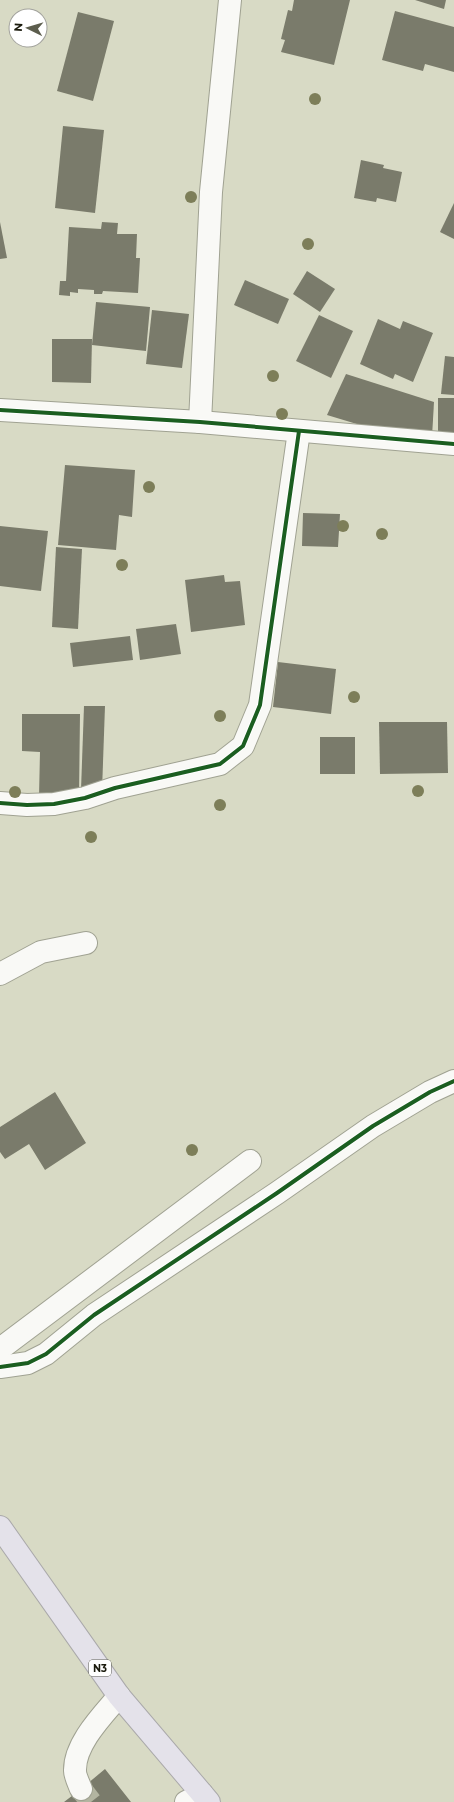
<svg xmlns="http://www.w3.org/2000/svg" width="454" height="1802" font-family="Montserrat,sans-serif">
<rect width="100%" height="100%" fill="#d8dac5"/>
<g fill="#7a7b6b">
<polygon points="294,0 350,0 334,65 281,52 285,40 281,39 288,10 292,11"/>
<polygon points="415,0 446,0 444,9"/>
<polygon points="395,11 454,27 454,72 425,64 423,71 382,60"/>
<polygon points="78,12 114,21 93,101 57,91"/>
<polygon points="63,126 104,130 95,213 55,208"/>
<polygon points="361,160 384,165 383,168 402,172 396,202 377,198 376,202 354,198"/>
<polygon points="454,203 454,239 440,232"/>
<polygon points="0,222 7,258 0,259"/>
<polygon points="102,222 118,223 117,234 137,234 136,258 140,258 138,293 103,291 102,294 94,294 94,290 78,289 78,293 70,292 70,296 59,295 60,281 66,281 69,227 101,229"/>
<polygon points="307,271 335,289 320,312 293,294"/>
<polygon points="245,280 289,299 278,324 234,305"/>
<polygon points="96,302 150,307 146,351 92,345"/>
<polygon points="152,310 189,314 182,368 146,364"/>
<polygon points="319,315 353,331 331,378 296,361"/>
<polygon points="378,319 400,329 403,321 433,333 413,382 395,374 393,379 360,364"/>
<polygon points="52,339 92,339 91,383 52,382"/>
<polygon points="445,356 454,357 454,395 441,394"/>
<polygon points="346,374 434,402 432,437 380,431 327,415"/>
<rect x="438" y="398" width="16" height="37"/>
<polygon points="65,465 135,470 132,517 119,515 116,550 58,545"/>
<polygon points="303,513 340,514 338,547 302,546"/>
<polygon points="0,526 48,531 41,591 0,586"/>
<polygon points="56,547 82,549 78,629 52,627"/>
<polygon points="224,575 225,582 240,581 245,625 191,632 185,580"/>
<polygon points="176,624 181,654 140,660 136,629"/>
<polygon points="130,636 133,660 73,667 70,643"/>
<polygon points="278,662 336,669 331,714 273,707"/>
<polygon points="84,706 105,706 102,791 81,790"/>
<polygon points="22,714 80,714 79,798 39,797 40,752 22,751"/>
<polygon points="379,722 447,722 448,773 380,774"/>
<rect x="320" y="737" width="35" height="37"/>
<polygon points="55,1092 86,1143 45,1170 29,1144 5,1159 0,1152 0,1127"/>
<polygon points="105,1769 131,1802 64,1802 81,1789"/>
</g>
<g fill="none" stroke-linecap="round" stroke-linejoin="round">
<polyline stroke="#b2b4a0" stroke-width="22" stroke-dasharray="22 11" stroke-linecap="butt" points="81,1789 91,1802"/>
<defs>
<g id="minor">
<polyline points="0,410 200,422 454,444"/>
<polyline points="200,422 211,192 230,0"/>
<polyline points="0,803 27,805 54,804 85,798 115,788 220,764 243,746 260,705 299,431"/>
<polyline points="0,974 41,952 86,943"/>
<polyline points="0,1349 250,1161"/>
<polyline points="0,1367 28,1363 46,1354 94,1315 277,1193 373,1126 430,1092 454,1081"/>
<path d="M81,1789C79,1784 75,1776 75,1771C74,1744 103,1715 119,1696"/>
<polyline points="186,1802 202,1794"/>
</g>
<polyline id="highway" points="0,1527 119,1696 209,1802"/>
</defs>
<use href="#minor" stroke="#a0a292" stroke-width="24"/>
<use href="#highway" stroke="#aaa9aa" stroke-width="24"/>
<use href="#minor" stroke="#f9f9f6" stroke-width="22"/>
<use href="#highway" stroke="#e4e2ea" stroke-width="22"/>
<defs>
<g id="cycleway">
<polyline points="0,410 200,422 454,444"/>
<polyline points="0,803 27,805 54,804 85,798 115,788 220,764 243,746 260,705 299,431"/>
<polyline points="0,1367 28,1363 46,1354 94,1315 277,1193 373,1126 430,1092 454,1081"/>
</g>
</defs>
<use href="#cycleway" stroke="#fff" stroke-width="6"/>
<use href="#cycleway" stroke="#1b5e20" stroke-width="4"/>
</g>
<g fill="#7d7e59">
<circle cx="315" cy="99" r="6"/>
<circle cx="191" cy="197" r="6"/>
<circle cx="308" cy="244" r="6"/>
<circle cx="273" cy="376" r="6"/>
<circle cx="282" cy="414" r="6"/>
<circle cx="149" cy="487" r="6"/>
<circle cx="343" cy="526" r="6"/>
<circle cx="382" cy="534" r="6"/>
<circle cx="122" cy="565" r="6"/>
<circle cx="354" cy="697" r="6"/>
<circle cx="220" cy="716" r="6"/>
<circle cx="418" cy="791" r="6"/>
<circle cx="15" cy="792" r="6"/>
<circle cx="220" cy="805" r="6"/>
<circle cx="91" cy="837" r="6"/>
<circle cx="192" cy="1150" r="6"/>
</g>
<g text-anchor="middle" stroke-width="4" stroke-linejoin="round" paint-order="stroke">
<rect fill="#fff" stroke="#5f5f56" stroke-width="1" x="89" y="1660" width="22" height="16" rx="3"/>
<g font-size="10" font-weight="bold" fill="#1a1a0d">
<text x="100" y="1672">N3</text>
</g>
</g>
<g transform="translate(28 28) rotate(275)"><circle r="19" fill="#ffffff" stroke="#a3a39e"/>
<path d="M0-3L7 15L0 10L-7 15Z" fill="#5c5d4d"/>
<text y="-6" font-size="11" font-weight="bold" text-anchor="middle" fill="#1a1a0d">N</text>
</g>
</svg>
